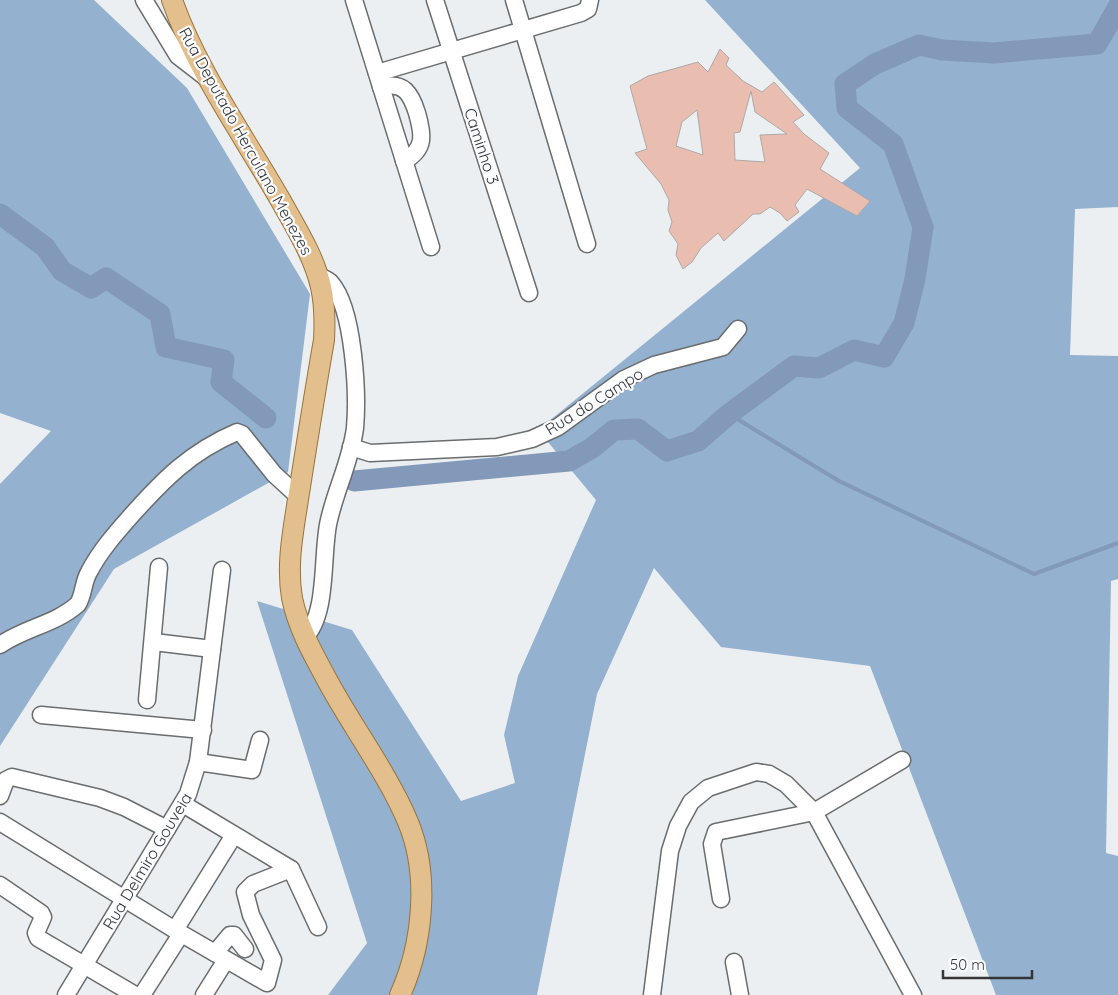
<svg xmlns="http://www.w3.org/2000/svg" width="1118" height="995" font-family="Quicksand,sans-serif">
<rect width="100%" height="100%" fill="#eceff1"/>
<g fill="#94b1cf">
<polygon points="0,0 94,0 187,88 310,294 288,472 114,569 0,746 0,484 51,431 0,413"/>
<polygon points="705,0 1118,0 1118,207 1075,209 1070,355 1118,356 1118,579 1111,581 1106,853 1118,856 1118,995 996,995 870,666 721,647 654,568 597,694 537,995 328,995 367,943 257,601 352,630 461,801 515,783 504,735 518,676 596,500 538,430 860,168"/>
</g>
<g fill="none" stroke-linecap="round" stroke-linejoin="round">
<polyline stroke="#8399b9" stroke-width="4" points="729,414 839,481 1034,574 1118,543"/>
<g stroke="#8399b9" stroke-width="21">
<polyline points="0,214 45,247 62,271 91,288 106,278 160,314 166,347 224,360 221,382 266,418"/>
<polyline points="354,481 569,461 592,448 614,430 638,429 667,451 698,441 729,414 794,366 819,368 854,350 884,357 904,323 915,279 923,227 893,144 847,108 845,84 875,64 919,45 942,50 994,53 1097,44 1118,7"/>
</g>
</g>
<path fill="#e9beb0" stroke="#aca9a8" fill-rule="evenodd" d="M720,49L729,58L726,65L743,81L762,92L774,82L804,115L793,122L804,134L829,153L820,169L870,201L857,216L807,189L795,205L799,212L787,221L780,213L770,207L760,214H753L724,241L718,233L701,248L692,262L683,269L676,255L678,244L669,231L672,222L668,210L669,200L661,184L635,153L647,149L630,86L648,76L698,62L708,72ZM751,91L755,112L787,134L760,135L765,162L735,160L734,133L740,132ZM697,110L703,155L676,146L682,122Z"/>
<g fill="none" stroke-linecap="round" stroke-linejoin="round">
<defs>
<g id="minor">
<polyline points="144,0 178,56 209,80"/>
<polyline points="354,0 431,247"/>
<polyline points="435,0 529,293"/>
<polyline points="514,0 587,244"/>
<polyline points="377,73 581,13 588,9 590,0"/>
<path d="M381,87C404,81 411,94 417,113C423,134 426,149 404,161"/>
<polyline points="351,447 370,453 497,447 532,439 558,427 624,379 654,365 723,347 738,329"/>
<path d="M304,638C329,615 321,552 329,520C336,489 351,460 355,428C358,394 354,309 331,283C328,279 323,278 318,276"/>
<polyline points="154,642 212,649"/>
<path d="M0,645C24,628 56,624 78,604C84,594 83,582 89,572C100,551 115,534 130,517C163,480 190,452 237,432L242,434L274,474L299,497"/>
<polyline points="147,700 159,567"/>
<polyline points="41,715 203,730"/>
<polyline points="198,762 252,770 260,740"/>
<polyline points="0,796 6,780 12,777 100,798 124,807 167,829"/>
<polyline points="0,822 175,930 267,983 273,960 251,915 245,892 253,884 291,869 183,804"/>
<polyline points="291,869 318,927"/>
<polyline points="0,885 41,913 43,917 36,933 38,938 135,995"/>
<polyline points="721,899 712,844 716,832 814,812 902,760"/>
<polyline points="175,930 234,835"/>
<polyline points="215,953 230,935 234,935 245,949"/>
<polyline points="734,962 740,995"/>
<polyline points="66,995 188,794 198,762 222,570"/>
<polyline points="142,995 181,934"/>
<polyline points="204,995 226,960"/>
<polyline points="652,995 670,851 678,826 691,802 708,788 756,772 769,774 786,784 814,812 913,995"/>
</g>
<path id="major" d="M172,0C196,69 245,138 281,201C296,228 314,256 321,287C325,305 325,322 324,340C315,391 307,442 299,493C294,527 286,563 292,598C298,627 312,652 326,678C351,725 388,774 408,822C430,875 423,944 400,995"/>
</defs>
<use href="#minor" stroke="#6a6c6e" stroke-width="19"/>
<use href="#major" stroke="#98733c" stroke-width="22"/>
<use href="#minor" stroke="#fff" stroke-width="16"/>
<use href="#major" stroke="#e2bf8c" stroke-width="20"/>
</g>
<g text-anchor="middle" stroke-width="4.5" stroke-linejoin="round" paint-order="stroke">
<g font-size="16" fill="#343536" stroke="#fafcff">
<text transform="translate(246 141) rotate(61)" y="6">Rua Deputado Herculano Menezes</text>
<text transform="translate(482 146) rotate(72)" y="6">Caminho 3</text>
<text transform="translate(594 401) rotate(-32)" y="6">Rua do Campo</text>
<text transform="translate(147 861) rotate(-59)" y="6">Rua Delmiro Gouveia</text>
</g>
</g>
<path d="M943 970v8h89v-8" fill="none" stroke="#343536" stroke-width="2.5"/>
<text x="950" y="970" font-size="15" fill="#343536" stroke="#fafcff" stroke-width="4" paint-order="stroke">50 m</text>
</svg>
